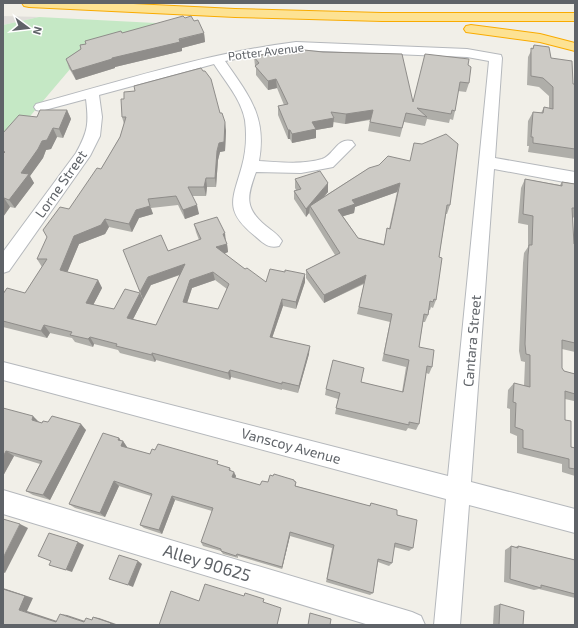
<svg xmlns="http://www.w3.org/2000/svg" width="578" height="628" font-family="'Exo 2',sans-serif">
<rect width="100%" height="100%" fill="#f1efe8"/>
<polygon fill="#e0deda" points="3,16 39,17 3,25"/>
<polygon fill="#c5e8c5" points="39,17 175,24 88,48 3,148 3,25"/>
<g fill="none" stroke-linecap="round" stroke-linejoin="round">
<defs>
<g id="minor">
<path d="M296,42L467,49L501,55L502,58L495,158L575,172V184L494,169L471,482L575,509V533L469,505L460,625H434L446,499L3,380V362L448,476L489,61L467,57L296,50L262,54L225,61C249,96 267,116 259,161C279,162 302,165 322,159C334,155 337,137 352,141L355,145L333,167L328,168L301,173L256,172C247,196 244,208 266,226C272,231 278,234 282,241L279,246C269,249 263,243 255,236C223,210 233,199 242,166C246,152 247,135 245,120C241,99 225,81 214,64L99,95L102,117L100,136L90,156L9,271L3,273V252L76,153C88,131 89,124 86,99L41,111L36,110L34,107L36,104C122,81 207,53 296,42Z"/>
<polygon points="3,490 412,612 421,616 425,625 369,625 3,514"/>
</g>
<g id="highway">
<polygon points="22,3 113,3 235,9 382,13 575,13 575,21 382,21 235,17 29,7 24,6"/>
<polygon points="471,25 540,34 575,43 575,51 540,42 466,32 464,29 466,26"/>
</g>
</defs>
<use href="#minor" stroke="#b5b8bc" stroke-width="2"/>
<use href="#highway" stroke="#f9ab00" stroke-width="2"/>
<use href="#minor" fill="#fff" fill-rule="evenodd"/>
<use href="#highway" fill="#fde293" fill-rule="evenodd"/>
</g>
<g fill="#afaea9" fill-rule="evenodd">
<polygon points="185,18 204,33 205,42 182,48 182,51 115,67 115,68 76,80 69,68 66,59 81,49 80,45 86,44 85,41 122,33"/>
<polygon points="534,45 551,58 573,84 575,84 575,159 528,152 529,146 527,146 528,121 533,112 541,113 544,107 549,108 549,96 539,87 527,85 528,57"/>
<polygon points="270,55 413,102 468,65 469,83 466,92 458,91 455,111 453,120 450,119 449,123 427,119 425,126 404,122 400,137 368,131 370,120 345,124 333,122 333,127 316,130 316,138 292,143 290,139 288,139 278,115 278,106 284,105 277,88 268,90 256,75 256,68 255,66 254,57"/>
<polygon points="67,110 71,119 63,138 57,137 51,149 46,150 43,158 30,176 34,183 15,208 10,207 3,217 3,133 37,117"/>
<path d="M220,113L226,131L225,151L220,152L218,160L216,187H207L206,196H192L199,214L185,219L178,205L151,208L153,214L139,218L132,232L109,227L105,234L79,244L67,272L98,280L102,288L93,305L114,309L140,293L143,300L133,319L156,325L180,275L151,285L143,300L168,251L199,240L196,232L194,224L226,242L227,244L228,252L224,254L245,269L266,282L285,272L305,274V282L296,309L283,306L272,338L309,354L298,393L282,389V390L231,377L230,380L156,360L155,362L120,353L118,350L94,344L93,347L75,342L72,338L50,333L47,338L3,327V294L25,293L42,267L37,259L69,209L101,169L120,137L124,124L122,117ZM215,280L227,289L218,309L187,303L192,288Z"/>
<path d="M369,168L450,205L447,214H446L439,257L436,300L433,308L431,307L430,310H429L428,315L425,322H423L419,347L432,367L429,374L426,373L419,424L416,430L408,428L406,431L335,414L338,399L325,395L326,389L361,382L402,392L406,367L382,361L390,322L357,314L364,284L324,303L306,278V270L335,255L309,213L306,217L294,199V191L296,190L295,188V179L328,192L323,197ZM397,192L389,229L387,228L384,244L358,238L343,216L354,213L355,207Z"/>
<polygon points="525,179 560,185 562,182 575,184 575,218 572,217 574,244 575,244 575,352 562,349 562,368 564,371 575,374 575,400 574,401 565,399 565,420 571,447 575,448 575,476 562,472 562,464 517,453 517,436 510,433 510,409 507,408 508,390 514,383 524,386 525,362 521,361 519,351 523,263 524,253 528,247 528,225 518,223 521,188"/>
<polygon points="3,408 42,423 48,422 86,430 50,500 33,495 26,491 40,464 14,456 3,476"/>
<polygon points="119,438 121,441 123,441 127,447 127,448 150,454 219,465 230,468 231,471 236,476 235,478 260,485 268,482 296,482 296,486 369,506 371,503 397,515 413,548 409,551 394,547 392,563 389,566 378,562 373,593 370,595 326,582 332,548 290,536 282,569 238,556 238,558 223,554 221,551 203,546 201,542 212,511 175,500 162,534 144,528 140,525 151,496 119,486 105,517 75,508 69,504"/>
<polygon points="511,546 515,547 518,546 575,560 575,598 539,589 534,590 504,582 505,550"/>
<polygon points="500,604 523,625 493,625 494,606"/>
</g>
<g fill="#8f8d8a">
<polygon points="204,33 205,42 182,48 182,51 115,67 115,68 76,80 72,71 112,58"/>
<polygon points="276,79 277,88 268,90 268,81"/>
<polygon points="67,110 71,119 63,138 59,129"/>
<polygon points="373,110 371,119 345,124 346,114"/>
<polygon points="334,118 333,127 316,130 316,138 292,143 292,134 312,122"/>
<polygon points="225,122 226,131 225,151 220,152 218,160 216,187 215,178 217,151"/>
<polygon points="53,128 57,137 51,149 46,150 43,158 30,176 34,183 15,208 9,200 21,173 42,141"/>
<rect x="288" y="130" width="2" height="9"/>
<polygon points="206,178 207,187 206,196 204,187"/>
<polygon points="328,183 328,192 312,210 310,206 309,213 306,217 306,209"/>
<polygon points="400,183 397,192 355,207 354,213 337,218 338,210 352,200"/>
<polygon points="4,198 10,207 3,217 3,200"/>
<polygon points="197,205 199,214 185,219 183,210"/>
<polygon points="150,206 153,214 139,218 132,232 129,224 136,210"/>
<polygon points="105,219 109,227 105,234 79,244 65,278 60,270 74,236"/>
<polygon points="225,233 226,242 223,234"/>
<polygon points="227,244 228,252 218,256 216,247"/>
<polygon points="185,264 187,272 151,285 143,300 140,292 148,277"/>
<polygon points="213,272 215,280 192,288 185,309 183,302 190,280"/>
<polygon points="305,274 305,282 296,309 296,302"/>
<polygon points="366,275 364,283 324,303 324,295"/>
<polygon points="98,280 102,288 90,311 86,303"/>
<polygon points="140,293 143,300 130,325 127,318"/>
<polygon points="282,299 283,306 270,344 270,337"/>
<polygon points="44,325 50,333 47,338 41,331"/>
<polygon points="90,337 94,344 93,347 88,339"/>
<polygon points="310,346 309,354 298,393 299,386"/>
<polygon points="152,353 156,360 155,362 152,355"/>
<polygon points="230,370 231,377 230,380 228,373"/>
<polygon points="33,416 39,422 32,420"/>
<polygon points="81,424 86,430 50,500 43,495"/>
<polygon points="119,438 122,442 123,441 127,447 125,452 121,446 118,440"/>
<polygon points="6,451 14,456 3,476 3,457"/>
<polygon points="234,472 236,476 234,482 232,477"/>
<polygon points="114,481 119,486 105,517 100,513"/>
<polygon points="172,496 175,500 162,534 159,530"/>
<polygon points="20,524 28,528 5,573 3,572 3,558"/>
<polygon points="290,532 290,536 282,569 282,567"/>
<polygon points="78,542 84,545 72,572 66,570"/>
<polygon points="138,561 142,564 133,587 128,585"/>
<polygon points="3,588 33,598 27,611 63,623 56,622 19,610"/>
<polygon points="60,614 67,615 91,623 84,622"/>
<polygon points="93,617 99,618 116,624 116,625 110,625"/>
</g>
<g fill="#cccac5" stroke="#8f8d8a" fill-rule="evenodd">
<polygon points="183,16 185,18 191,16 194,21 198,20 204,33 179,39 180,42 112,58 112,59 72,71 66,59 81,49 80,45 86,44 85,41 121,31 122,33"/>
<polygon points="534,45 549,47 551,58 572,61 573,84 575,84 575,149 533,143 533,137 531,137 533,112 543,113 544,107 553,109 553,87 543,78 531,76 531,48 533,49"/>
<polygon points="304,50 323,52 402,54 413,102 425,54 469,59 468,65 471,67 469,83 460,82 455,111 452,110 451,114 417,108 427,117 406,113 402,128 370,122 373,110 346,114 331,112 334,118 312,122 316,129 292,134 290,130 288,130 278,106 288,104 276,79 268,81 255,66 259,63 254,57 269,53 270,55"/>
<path d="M201,68L203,71H205L211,79L220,113H222L225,122L224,142L219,143L217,151L215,178H206L204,187H188L197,205L183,210L176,196L148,199L150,206L136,210L129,224L105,219L101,225L74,236L60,270L98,280L86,303L114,309L125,289L140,293L127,318L156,325L185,264L148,277L140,292L123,250L161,235L168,251L201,239L194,224L217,217L225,233L223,234L227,244L216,247L245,269L247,268L266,282L270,269L285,272V270L305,274L296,302L282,299L270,337L310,346L299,386L282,382V384L230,370L228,373L152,353V355L116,346L117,344L90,337L88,339L70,335L72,332L44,325L41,331L3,321V294L7,288L25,293L47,259H37L47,237L43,230L60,207L69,209L97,168L101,169L120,137L126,117H122L121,99H124V92L135,91L134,86ZM213,272L229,284L218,309L183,302L190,280Z"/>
<polygon points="40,110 67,110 59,129 53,128 47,140 42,141 38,149 21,173 29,174 9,200 4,198 3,200 3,154 5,152 3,151 3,133 19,115 37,117"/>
<path d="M446,134L458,144L450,205H447L439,257L442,258L436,300L434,299L433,302L430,301L428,315L424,314L419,347L434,350L432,367L427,366L419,424L409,422V425L336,408L340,393L326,389L333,360L364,368L361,382L403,392L409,360L384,354L392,314L359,307L366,275L324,295L306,270L340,253L310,206L369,168L379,165L388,156L410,161L414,143L422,144ZM400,183L390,229L387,228L384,245L358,238L338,210L355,204L352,200Z"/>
<polygon points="320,171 328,183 306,209 294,191 301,189 295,179"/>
<polygon points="525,179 562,186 562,182 575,184 575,208 572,208 574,244 575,244 575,343 562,340 562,368 564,371 575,374 575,394 565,391 565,420 571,421 571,447 575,448 575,469 569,468 569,459 523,448 523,430 515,427 516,403 513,402 514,383 530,387 530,355 526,354 525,344 528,255 529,245 532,245 533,216 523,214"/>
<polygon points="3,408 33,416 32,420 42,423 43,421 48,422 52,416 81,424 43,495 26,491 42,461 6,451 3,457"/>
<polygon points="103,433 119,438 118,440 123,441 121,446 150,454 152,449 155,450 158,444 218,461 217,464 230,468 229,470 234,472 232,477 260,485 262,481 268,482 270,475 273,476 274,474 294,480 294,481 296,482 295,486 370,506 371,503 397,510 397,515 417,520 413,548 395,543 392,563 378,559 373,593 327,579 334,545 290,532 282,567 237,554 236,556 221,551 221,549 201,542 213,508 172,496 159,530 140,525 152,494 114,481 100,513 69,504"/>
<polygon points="3,519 20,524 3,558"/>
<polygon points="49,533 78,542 66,570 49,565 51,561 38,556"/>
<polygon points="511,546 518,548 518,546 575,560 575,594 541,585 541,588 510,579"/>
<polygon points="119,555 138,561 128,585 109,579"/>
<polygon points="205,584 244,596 245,593 264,599 263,602 281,608 277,625 159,625 171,591 199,601"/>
<polygon points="3,589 25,596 19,610 56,622 60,614 84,622 86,618 92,620 93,617 111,623 110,625 3,625"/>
<polygon points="500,604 524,611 523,625 499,625"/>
<polygon points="310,613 331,619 330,625 308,625"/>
</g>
<g text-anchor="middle" stroke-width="3" stroke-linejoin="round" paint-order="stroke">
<g font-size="12" fill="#5f6368" stroke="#fff">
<text transform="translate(266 52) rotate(-7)" y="4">Potter Avenue</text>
</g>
<g font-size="14" fill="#5f6368" stroke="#fff">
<text transform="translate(61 184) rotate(-55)" y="5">Lorne Street</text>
<text transform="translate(472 341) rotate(-85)" y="5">Cantara Street</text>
<text transform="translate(291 446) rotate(15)" y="5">Vanscoy Avenue</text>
</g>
<g font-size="17" fill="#5f6368" stroke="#fff">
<text transform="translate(207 563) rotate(17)" y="6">Alley 90625</text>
</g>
</g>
<rect width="578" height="628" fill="none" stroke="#5f6368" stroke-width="8"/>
<g transform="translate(28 28) rotate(105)" stroke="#ffffff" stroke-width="3" paint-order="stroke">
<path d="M0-3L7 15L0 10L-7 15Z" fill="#5f6368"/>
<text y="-6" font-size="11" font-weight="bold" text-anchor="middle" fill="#5f6368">N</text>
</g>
</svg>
